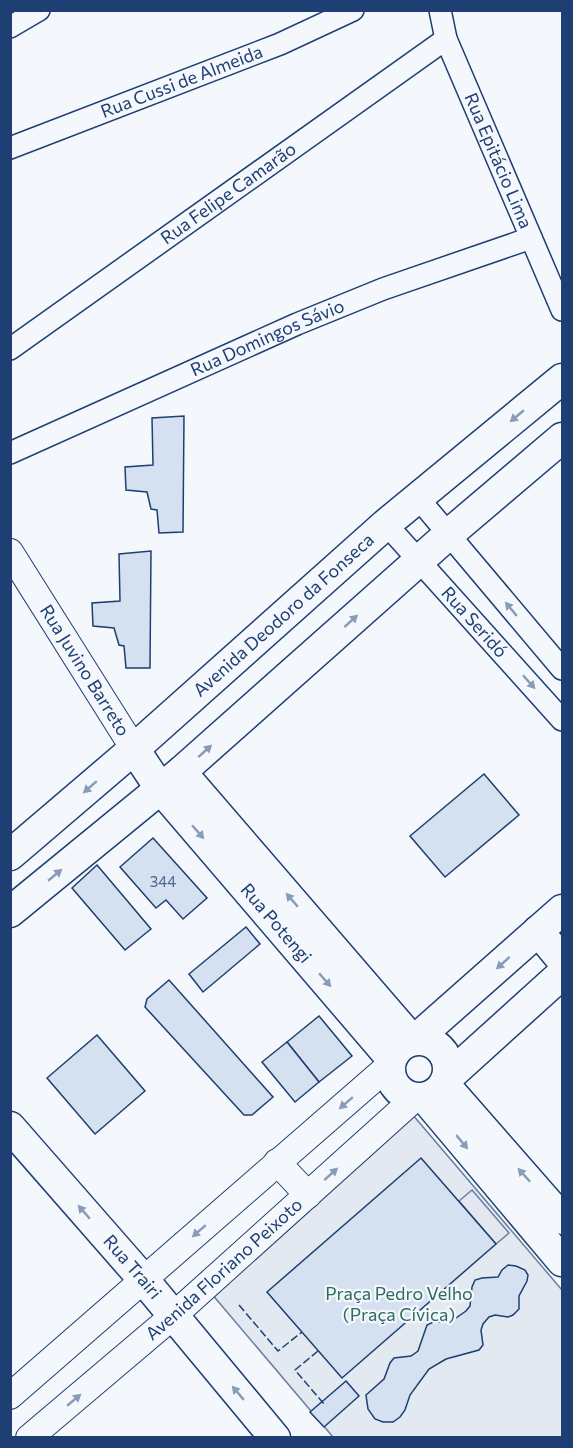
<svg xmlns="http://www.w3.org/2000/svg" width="573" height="1448" font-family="Commissioner,sans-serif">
<rect width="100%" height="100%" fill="#f4f7fb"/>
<polygon fill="#e3e9f0" stroke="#687fa3" stroke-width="1.5" points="412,1114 562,1290 562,1437 333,1437 211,1293"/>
<polygon fill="#e3e8f0" stroke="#687fa3" stroke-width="1.5" points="472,1190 509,1233 496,1244 459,1201"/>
<g fill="#d5e0f0" stroke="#1d3f73" stroke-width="1.5">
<polygon points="184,416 183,532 159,533 157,510 151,509 147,492 126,490 125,467 153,465 152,418"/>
<polygon points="151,551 150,668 126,668 124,646 119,645 114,628 93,626 92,603 120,601 119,554"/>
<polygon points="484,774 519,815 445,877 410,836"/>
<polygon points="153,838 207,898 183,919 166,900 156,908 120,867"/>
<polygon points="97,865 151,929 125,950 72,888"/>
<polygon points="246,927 260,944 203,992 189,974"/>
<polygon points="169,980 273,1097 252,1115 244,1115 145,1007 147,999"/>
<polygon points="319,1016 352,1056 319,1082 287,1042"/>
<polygon points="97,1035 145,1091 95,1134 47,1078"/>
<polygon points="287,1042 319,1082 295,1102 262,1062"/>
<polygon points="421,1158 496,1244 342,1378 267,1292"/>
<polygon points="508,1265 516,1266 525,1270 528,1275 527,1281 519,1296 519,1309 513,1315 508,1317 495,1315 489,1317 483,1324 481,1330 483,1345 479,1350 446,1359 429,1369 410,1395 405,1410 400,1417 393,1422 383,1422 375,1419 368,1409 366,1395 384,1379 390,1363 394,1358 411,1356 418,1351 427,1325 433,1322 450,1322 466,1311 470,1306 472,1287 475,1280 482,1278 498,1277 502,1270"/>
<polygon points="346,1381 359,1396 324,1427 310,1412"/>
</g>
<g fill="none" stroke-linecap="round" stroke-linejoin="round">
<defs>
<g id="minor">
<path id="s1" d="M440,10L446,39L562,310"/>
<polyline points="10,27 39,10"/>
<path id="s2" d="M10,148L280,44L353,10"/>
<path id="s3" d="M10,349L446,39"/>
<path id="s4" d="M10,453L297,324L383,289L531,238"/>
<polyline points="418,498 562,669"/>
<path id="s5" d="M386,524L562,720"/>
</g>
<g id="tertiary">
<path id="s6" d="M10,552L134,749"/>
<polyline points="277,1162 308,1195"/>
<polyline points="10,1396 390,1065"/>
<path id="s7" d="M29,1438L173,1316L415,1098"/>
</g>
<g id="secondary">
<path id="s8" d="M134,749L160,788L391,1058"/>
<polyline points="181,772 412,1040"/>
<path id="s9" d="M10,855L134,749L386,524L562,379"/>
<polyline points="10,912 181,772 449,534 562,438"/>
<polyline points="538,931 562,960"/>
<circle cx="419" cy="1069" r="29"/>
<polyline points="415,1040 562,910"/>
<polyline points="447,1078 562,974"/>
<polyline points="444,1084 562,1219"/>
<polyline points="425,1098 562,1261"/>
<path id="s10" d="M10,1127L143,1279L275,1438"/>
</g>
</defs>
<use href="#minor" stroke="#1d3f73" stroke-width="24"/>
<use href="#tertiary" stroke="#1d3f73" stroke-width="28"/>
<use href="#secondary" stroke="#1d3f73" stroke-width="33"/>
<use href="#minor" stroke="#f4f7fb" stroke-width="21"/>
<use href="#tertiary" stroke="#f4f7fb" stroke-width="26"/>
<use href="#secondary" stroke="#f4f7fb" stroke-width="30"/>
<g stroke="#1d3f73" stroke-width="1.5" stroke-dasharray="8 3" stroke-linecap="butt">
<polyline points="239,1305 278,1351 302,1332"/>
<polyline points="318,1351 295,1370 324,1404"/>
</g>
</g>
<defs><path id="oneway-solid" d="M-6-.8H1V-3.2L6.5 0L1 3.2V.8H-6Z" transform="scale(1.5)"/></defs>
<g fill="#889bb7">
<use href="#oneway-solid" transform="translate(517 416) rotate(140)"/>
<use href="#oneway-solid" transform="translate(511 609) rotate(-130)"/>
<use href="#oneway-solid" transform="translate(351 621) rotate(-42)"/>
<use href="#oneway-solid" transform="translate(529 682) rotate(48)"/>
<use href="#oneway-solid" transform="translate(205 751) rotate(-42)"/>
<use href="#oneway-solid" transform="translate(90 787) rotate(139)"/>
<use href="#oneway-solid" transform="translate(198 832) rotate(49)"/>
<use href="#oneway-solid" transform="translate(55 875) rotate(-40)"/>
<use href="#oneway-solid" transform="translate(292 900) rotate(-131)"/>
<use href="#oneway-solid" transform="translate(503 963) rotate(138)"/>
<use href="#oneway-solid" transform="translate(325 980) rotate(49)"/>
<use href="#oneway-solid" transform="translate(346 1103) rotate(139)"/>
<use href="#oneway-solid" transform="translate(462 1142) rotate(50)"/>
<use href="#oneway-solid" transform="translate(331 1174) rotate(-42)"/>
<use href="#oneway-solid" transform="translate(524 1175) rotate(-132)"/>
<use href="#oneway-solid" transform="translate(84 1212) rotate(-131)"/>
<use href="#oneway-solid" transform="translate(199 1231) rotate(139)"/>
<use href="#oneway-solid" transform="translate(238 1393) rotate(-130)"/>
<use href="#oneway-solid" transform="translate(74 1400) rotate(-40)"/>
</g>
<g text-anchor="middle" stroke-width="4.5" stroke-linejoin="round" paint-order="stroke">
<g font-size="15" fill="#4b6792">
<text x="163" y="887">344</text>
</g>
<g font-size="18" fill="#1d3f73" stroke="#f4f7fb">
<text dy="6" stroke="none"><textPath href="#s2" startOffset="184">Rua Cussi de Almeida</textPath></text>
<text dy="6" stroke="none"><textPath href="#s1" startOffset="162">Rua Epitácio Lima</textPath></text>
<text dy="6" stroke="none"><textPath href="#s3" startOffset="268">Rua Felipe Camarão</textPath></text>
<text dy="6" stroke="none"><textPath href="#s4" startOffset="282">Rua Domingos Sávio</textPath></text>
<text dy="6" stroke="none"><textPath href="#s9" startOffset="364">Avenida Deodoro da Fonseca</textPath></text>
<text dy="6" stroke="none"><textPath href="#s5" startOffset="132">Rua Seridó</textPath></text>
<text dy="6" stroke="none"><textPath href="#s6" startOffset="140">Rua Juvino Barreto</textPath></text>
<text dy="6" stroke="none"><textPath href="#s8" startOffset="225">Rua Potengi</textPath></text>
<text dy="6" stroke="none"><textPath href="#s10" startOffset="186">Rua Trairi</textPath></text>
<text dy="6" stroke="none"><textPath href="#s7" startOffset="258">Avenida Floriano Peixoto</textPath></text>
</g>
<g font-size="18" fill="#2c6c60" stroke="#f4f7fb">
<text x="399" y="1300">Praça Pedro Velho<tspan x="399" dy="21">(Praça Cívica)</tspan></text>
</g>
</g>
<rect width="573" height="1448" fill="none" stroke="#1d3f73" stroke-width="24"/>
</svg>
